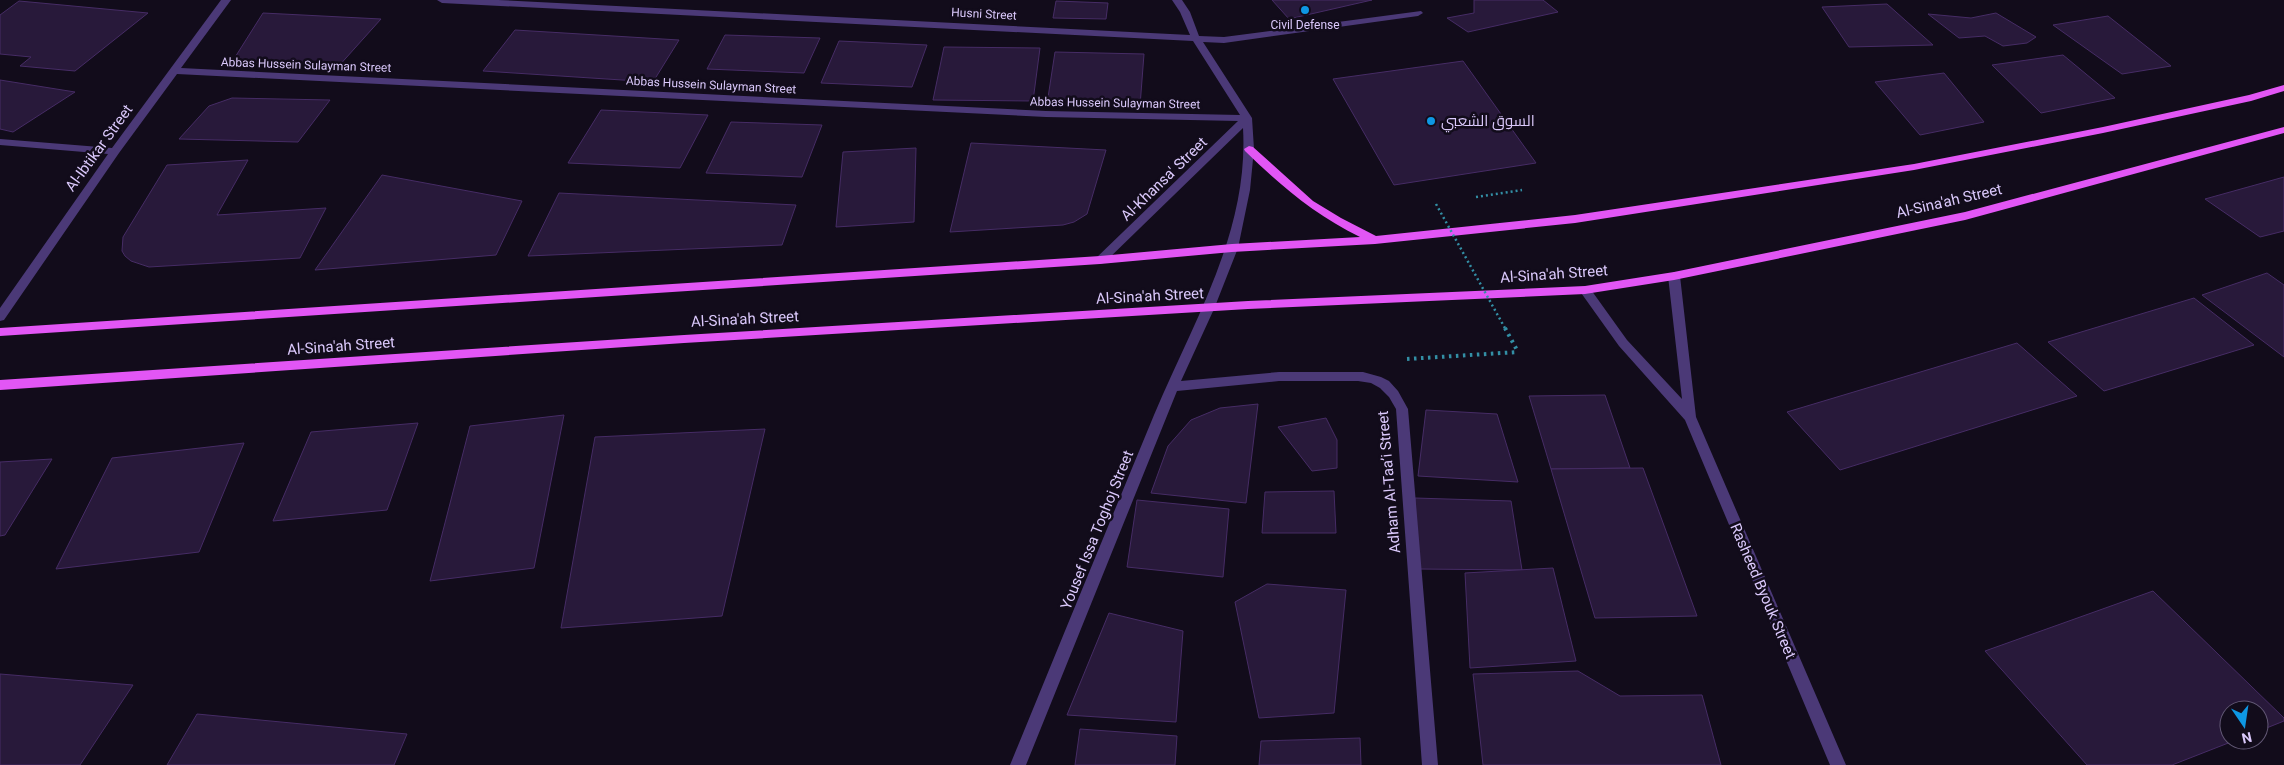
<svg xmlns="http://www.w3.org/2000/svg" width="2284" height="765" font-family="Roboto,Cairo,sans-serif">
<rect width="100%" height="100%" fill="#120c1b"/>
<g fill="#28193a" stroke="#462c65">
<polygon points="1272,0 1372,0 1289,19"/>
<polygon points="1474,0 1543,0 1558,12 1468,32 1447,18 1474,13"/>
<polygon points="19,1 148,13 75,71 20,66 31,57 0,54 0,15"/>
<polygon points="1056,1 1108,3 1106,19 1053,18"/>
<polygon points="1887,4 1933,45 1849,47 1822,7"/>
<polygon points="263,13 381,19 337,68 232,62"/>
<polygon points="1996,13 2036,37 2027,43 2003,46 1985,36 1959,38 1928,14 1971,18"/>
<polygon points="2108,16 2171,66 2122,74 2053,25"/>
<polygon points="515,30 679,40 653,82 483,71"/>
<polygon points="725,35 820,38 804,73 707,69"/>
<polygon points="839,41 927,45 912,87 821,83"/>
<polygon points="944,47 1040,48 1033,101 933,100"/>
<polygon points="1055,52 1144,54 1140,106 1047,104"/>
<polygon points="2063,55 2115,98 2041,113 1992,65"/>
<polygon points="1463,61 1536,163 1394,185 1333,79"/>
<polygon points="1944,73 1984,122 1920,135 1875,82"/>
<polygon points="0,80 75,92 13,132 0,129"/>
<polygon points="232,98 330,100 298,142 179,139 209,106"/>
<polygon points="601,110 708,115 680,168 568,163"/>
<polygon points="731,122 822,125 802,177 706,173"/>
<polygon points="971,143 1106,150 1087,214 1074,222 1063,225 950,232"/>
<polygon points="916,148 914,222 836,227 843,152"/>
<polygon points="248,160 217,215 326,208 300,258 149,267 131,261 125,256 122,251 123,237 167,165"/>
<polygon points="382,175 522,201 496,255 315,270"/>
<polygon points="2284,177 2284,231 2260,237 2205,199"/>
<polygon points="559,193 796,205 782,245 528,256"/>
<polygon points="2267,273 2284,285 2284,357 2202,295"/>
<polygon points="2194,298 2254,345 2104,391 2048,342"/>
<polygon points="2017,343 2077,396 1840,470 1787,412"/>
<polygon points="1605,395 1630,468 1551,469 1529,396"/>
<polygon points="1258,404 1246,503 1151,493 1168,446 1191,420 1220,408"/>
<polygon points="1426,410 1497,414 1518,482 1418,476"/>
<polygon points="564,415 534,568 430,581 470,426"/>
<polygon points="1326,418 1337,440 1337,468 1312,471 1278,427"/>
<polygon points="418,423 387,510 273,521 311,432"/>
<polygon points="765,429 722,616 561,628 595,437"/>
<polygon points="244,443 199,552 56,569 112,458"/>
<polygon points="52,459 5,535 0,536 0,462"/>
<polygon points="1643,468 1697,616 1595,618 1551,469"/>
<polygon points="1334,491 1336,533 1262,533 1265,492"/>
<polygon points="1415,498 1511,501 1522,570 1418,569"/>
<polygon points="1137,500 1229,509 1223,577 1127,567"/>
<polygon points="1553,568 1576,661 1470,668 1465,573"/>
<polygon points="1267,584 1346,590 1334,713 1259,718 1235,602"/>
<polygon points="2153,591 2284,718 2284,721 2259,731 2259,710 2229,710 2229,740 2236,740 2172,765 2087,765 1985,651"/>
<polygon points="1109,613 1183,631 1176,722 1067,715"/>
<polygon points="1578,671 1620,696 1702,695 1721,765 1483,765 1473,674"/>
<polygon points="0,674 133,685 80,765 0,765"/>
<polygon points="197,714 407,734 394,765 167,765"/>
<polygon points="1080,729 1177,736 1175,765 1075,765"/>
<polygon points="1360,738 1361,765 1259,765 1261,741"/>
</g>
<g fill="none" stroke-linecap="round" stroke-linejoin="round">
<polyline stroke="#338fa5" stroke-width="2.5" stroke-dasharray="2 3" stroke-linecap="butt" points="1476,197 1522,190"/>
<polyline stroke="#338fa5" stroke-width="4" stroke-dasharray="2.5 4.5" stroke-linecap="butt" points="1407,359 1518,352"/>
<g fill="#4b3977" fill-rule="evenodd">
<path d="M221,0H231L181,68L1046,111L1240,115L1193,41L442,3L437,0H498L1190,35L1180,12L1172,0H1182L1190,12L1199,36L1224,37L1421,11L1423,13L1418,16L1224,43L1203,42L1252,118L1254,149L1250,190L1238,248L1214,309L1181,381L1279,372H1363L1381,377L1389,381L1398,391L1408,409L1438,765H1422L1396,409L1389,397L1380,388L1371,383L1358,381H1279L1177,391L1026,765H1010C1058,648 1106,531 1154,415C1193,322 1249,232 1243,128L1104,263L1100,264L1094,260L1238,121L1046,117L177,74L119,153L4,320L0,321V308L108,154L0,145V139L112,148Z"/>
<polygon points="1674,272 1680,276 1696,417 1846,765 1830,765 1685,420 1619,346 1579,290 1585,286 1589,287 1627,340 1682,399 1668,276"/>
</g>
<g fill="#e256f5" fill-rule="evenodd">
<path d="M2284,85V91L2251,101L2103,133L1914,170L1575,223L1375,244L1232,252L1100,264L0,336V328L1100,256L1232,244L1360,237C1315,215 1281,186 1245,151L1244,149L1249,146L1253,147L1313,201L1341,218L1376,236L1575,215L1914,164L2103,127L2249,95Z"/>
<polygon points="2284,127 2284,133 1965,220 1674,280 1585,294 1248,309 684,343 0,390 0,380 684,335 1248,301 1585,286 1674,272 1965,212"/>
</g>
<polyline stroke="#338fa5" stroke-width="2.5" stroke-dasharray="2 3" stroke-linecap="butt" points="1436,204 1506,330"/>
<polyline stroke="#338fa5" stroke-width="4" stroke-dasharray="2.5 4.5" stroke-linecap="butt" points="1505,328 1518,352"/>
</g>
<g fill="#0e97e3" stroke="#120c1b" stroke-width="2">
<circle cx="1305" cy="10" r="5"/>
<circle cx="1431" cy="121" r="5"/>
</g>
<g text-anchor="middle" stroke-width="5" stroke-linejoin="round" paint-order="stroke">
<g font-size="12" fill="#dbc9fc" stroke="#120c1b">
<text transform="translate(984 14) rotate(3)" y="4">Husni Street</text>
<text transform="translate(306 65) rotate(2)" y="4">Abbas Hussein Sulayman Street</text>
<text transform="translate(711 85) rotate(3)" y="4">Abbas Hussein Sulayman Street</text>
<text transform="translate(1115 103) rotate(1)" y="4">Abbas Hussein Sulayman Street</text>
</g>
<g font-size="12" fill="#dbc9fc" stroke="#120c1b">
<text x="1305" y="29">Civil Defense</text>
</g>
<g font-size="15" fill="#dbc9fc" stroke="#120c1b" text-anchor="start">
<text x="1441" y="126">السوق الشعبي</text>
</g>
<g font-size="15" fill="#dbc9fc" stroke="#120c1b">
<text transform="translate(99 148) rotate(-54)" y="5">Al-Ibtikar Street</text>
<text transform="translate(1164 179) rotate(-44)" y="5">Al-Khansa' Street</text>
<text transform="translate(1949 201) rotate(-13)" y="5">Al-Sina'ah Street</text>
<text transform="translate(1554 274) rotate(-4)" y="5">Al-Sina'ah Street</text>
<text transform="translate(1150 296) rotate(-3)" y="5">Al-Sina'ah Street</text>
<text transform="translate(745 319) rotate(-3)" y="5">Al-Sina'ah Street</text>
<text transform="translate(341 346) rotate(-4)" y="5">Al-Sina'ah Street</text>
<text transform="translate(1389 482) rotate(-95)" y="5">Adham Al-Taa’i Street</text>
<text transform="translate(1097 530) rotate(-68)" y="5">Yousef Issa Toghoj Street</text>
<text transform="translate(1763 591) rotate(67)" y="5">Rasheed Byouk Street</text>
</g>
</g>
<g transform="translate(2244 725) rotate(167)"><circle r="24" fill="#120c1b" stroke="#625875"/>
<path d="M0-4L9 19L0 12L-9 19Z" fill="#0e97e3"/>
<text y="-8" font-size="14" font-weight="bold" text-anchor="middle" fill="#dbc9fc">N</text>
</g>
</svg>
